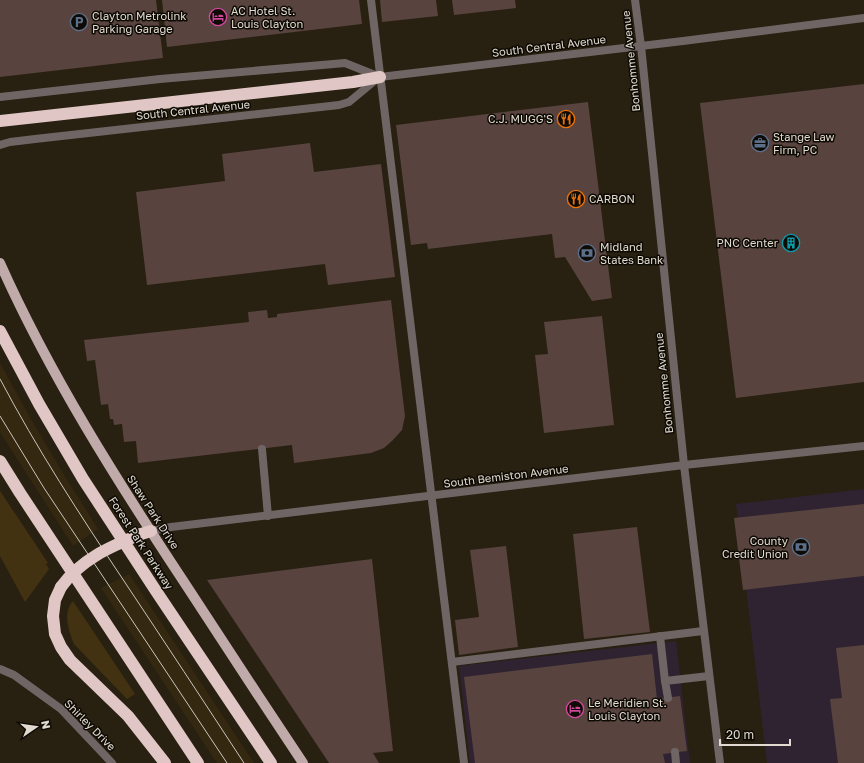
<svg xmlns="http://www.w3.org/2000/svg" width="864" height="763" font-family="'Golos Text',sans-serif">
<rect width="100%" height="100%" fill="#282010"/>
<g fill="#2f2331">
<polygon points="864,489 864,763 767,763 736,504"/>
<polygon points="676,641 690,763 470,763 459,666"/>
</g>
<g fill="#342811">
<polygon points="0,363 32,421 61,470 98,529 73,546 0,432"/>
<polygon points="129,574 244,748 254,763 217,763 101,588"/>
</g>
<g fill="#433211">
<polygon points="0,491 48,563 46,564 49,569 25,602 0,556"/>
<path d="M73,601L135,694L127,699L74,644C69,632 62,612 73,601Z"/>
</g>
<g fill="#58433e">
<polygon points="0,0 156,0 163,58 0,77"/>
<polygon points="162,0 359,0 362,24 167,47"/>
<polygon points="380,0 436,0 438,16 382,22"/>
<polygon points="452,0 515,0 516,8 454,15"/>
<polygon points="864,84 864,382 736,398 700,103"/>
<polygon points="588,102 612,298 592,301 565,257 555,258 552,234 428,249 427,243 411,245 396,125"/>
<polygon points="310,143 314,172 381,164 395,277 328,285 325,264 147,285 136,192 225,181 222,154"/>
<polygon points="391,300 405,416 402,430 393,440 384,448 371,453 294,463 292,445 138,463 136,441 124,442 122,424 114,425 113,419 110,419 108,404 101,405 95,360 87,361 84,340 249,322 248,312 267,310 268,318 277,317 277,314"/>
<polygon points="602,316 614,425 544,433 535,355 548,354 544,322"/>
<polygon points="864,504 864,576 743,590 734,518"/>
<polygon points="637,527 650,632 584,639 573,534"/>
<polygon points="506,546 518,647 459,655 455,620 479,617 470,550"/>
<polygon points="372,559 393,751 373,753 379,763 329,763 207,580"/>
<polygon points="864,645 864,763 838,763 830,699 842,698 836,648"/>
<polygon points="652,654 657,699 680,696 687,751 663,754 665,763 475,763 464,677"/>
</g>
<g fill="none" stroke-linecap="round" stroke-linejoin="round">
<g stroke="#706565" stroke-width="8">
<polyline points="371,0 464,763"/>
<polyline points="262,449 268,516"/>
<polyline points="660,636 665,681"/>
<polyline points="452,662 703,631"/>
<polyline points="668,698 665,681 709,676"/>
<polyline points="675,752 676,763"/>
</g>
<polyline stroke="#706565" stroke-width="8" points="0,669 14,675 61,709 112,763"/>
<g stroke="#706565" stroke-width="8">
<polyline points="635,0 641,46 684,465 720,763"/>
<polyline points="0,97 160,79 345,63 380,77 683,41 864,18"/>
<polyline points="0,145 10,142 35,139 339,105 349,102 378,78"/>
<polyline points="151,531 171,527 684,465 864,446"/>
</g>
<path stroke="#c0aaaa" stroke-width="10" d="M0,263C50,375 116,479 184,582C223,642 263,703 303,763"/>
<g stroke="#e0c6c5" stroke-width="12">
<polyline points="0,121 353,82 380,77"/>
<polyline points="0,331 39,404 83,479 156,591 271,763"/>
<polyline points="0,461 20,493 198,763"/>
<polyline points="141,534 151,531"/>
<polyline points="61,587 55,600 53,616 55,634 61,647 70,660 128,716 165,763"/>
</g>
<g stroke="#ccc5bb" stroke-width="1">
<path d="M0,379C37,449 80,515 124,581C164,641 204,702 244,763"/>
<polyline points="0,416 44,488 227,763"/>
</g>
<path stroke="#e0c6c5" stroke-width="12" d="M61,587C81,559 110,547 141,534"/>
</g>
<defs>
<symbol id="hotel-ring" viewBox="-11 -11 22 22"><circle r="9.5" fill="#0e0a04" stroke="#d1479c" stroke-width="1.5"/><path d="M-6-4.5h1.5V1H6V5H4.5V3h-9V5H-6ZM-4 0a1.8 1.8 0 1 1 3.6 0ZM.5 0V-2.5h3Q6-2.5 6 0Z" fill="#d1479c"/></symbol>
<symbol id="parking-ring" viewBox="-11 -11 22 22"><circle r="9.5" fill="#0e0a04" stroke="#5c6f8a" stroke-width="1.5"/><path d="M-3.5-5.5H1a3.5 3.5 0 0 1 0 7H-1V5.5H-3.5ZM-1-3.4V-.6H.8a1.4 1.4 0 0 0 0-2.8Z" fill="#5c6f8a"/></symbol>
<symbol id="restaurant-ring" viewBox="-11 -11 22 22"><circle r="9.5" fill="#0e0a04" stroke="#e8710a" stroke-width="1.5"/><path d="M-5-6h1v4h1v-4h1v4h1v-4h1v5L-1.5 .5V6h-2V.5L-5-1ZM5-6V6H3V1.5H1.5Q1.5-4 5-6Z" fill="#e8710a"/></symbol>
<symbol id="office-ring" viewBox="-11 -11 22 22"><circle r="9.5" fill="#0e0a04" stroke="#5c6f8a" stroke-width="1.5"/><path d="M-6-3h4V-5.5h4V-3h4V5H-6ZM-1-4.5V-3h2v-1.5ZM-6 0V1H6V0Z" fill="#5c6f8a"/></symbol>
<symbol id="building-ring" viewBox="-11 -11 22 22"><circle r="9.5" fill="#0e0a04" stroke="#0f9aa8" stroke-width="1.5"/><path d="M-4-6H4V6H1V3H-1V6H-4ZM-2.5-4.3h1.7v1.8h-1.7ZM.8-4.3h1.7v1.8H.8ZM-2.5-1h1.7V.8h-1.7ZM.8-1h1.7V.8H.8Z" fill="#0f9aa8"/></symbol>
<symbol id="bank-ring" viewBox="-11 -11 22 22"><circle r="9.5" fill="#0e0a04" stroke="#5c6f8a" stroke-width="1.5"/><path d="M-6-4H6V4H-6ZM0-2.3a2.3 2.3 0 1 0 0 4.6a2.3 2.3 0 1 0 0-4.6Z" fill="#5c6f8a"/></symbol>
</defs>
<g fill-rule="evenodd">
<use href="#hotel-ring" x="208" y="7" width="20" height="20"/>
<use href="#parking-ring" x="69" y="12" width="20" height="20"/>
<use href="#restaurant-ring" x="556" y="109" width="20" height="20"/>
<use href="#office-ring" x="750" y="133" width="20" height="20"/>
<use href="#restaurant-ring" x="566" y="189" width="20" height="20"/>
<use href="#building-ring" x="781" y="233" width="20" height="20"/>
<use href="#bank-ring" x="577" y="243" width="20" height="20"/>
<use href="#bank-ring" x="791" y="537" width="20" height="20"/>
<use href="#hotel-ring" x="565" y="699" width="20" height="20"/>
</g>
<g text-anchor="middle" stroke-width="3" stroke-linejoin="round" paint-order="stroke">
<g font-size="11" fill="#e0dad0" stroke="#0e0a04" text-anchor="start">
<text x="231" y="15">AC Hotel St.<tspan x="231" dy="13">Louis Clayton</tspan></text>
<text x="92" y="20">Clayton Metrolink<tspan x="92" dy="13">Parking Garage</tspan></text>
<text x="553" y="123" text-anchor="end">C.J. MUGG'S</text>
<text x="773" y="141">Stange Law<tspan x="773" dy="13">Firm, PC</tspan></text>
<text x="589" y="203">CARBON</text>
<text x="778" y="247" text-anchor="end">PNC Center</text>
<text x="600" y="251">Midland<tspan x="600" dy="13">States Bank</tspan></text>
<text x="788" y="545" text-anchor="end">County<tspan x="788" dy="13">Credit Union</tspan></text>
<text x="588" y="707">Le Meridien St.<tspan x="588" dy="13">Louis Clayton</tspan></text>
</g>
<g font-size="11" fill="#e0dad0" stroke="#0e0a04">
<text transform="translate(549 46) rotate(-7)" y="4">South Central Avenue</text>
<text transform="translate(631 61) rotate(-96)" y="4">Bonhomme Avenue</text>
<text transform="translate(193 110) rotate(-6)" y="4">South Central Avenue</text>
<text transform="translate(664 383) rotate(-96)" y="4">Bonhomme Avenue</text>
<text transform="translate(506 476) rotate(-7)" y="4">South Bemiston Avenue</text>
<text transform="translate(153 512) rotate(57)" y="4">Shaw Park Drive</text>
<text transform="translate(141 543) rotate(57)" y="4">Forest Park Parkway</text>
<text transform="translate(90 725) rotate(45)" y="4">Shirley Drive</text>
</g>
</g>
<g transform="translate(36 727) rotate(77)" stroke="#0e0a04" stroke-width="3" paint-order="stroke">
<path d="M0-3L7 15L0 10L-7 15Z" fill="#e0dad0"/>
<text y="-6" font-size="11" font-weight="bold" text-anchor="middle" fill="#e0dad0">N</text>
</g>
<path d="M720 739v6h70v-6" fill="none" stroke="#e0dad0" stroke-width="2"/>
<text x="726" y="739" font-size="12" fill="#e0dad0" stroke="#0e0a04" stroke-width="3" paint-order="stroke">20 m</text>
</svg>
